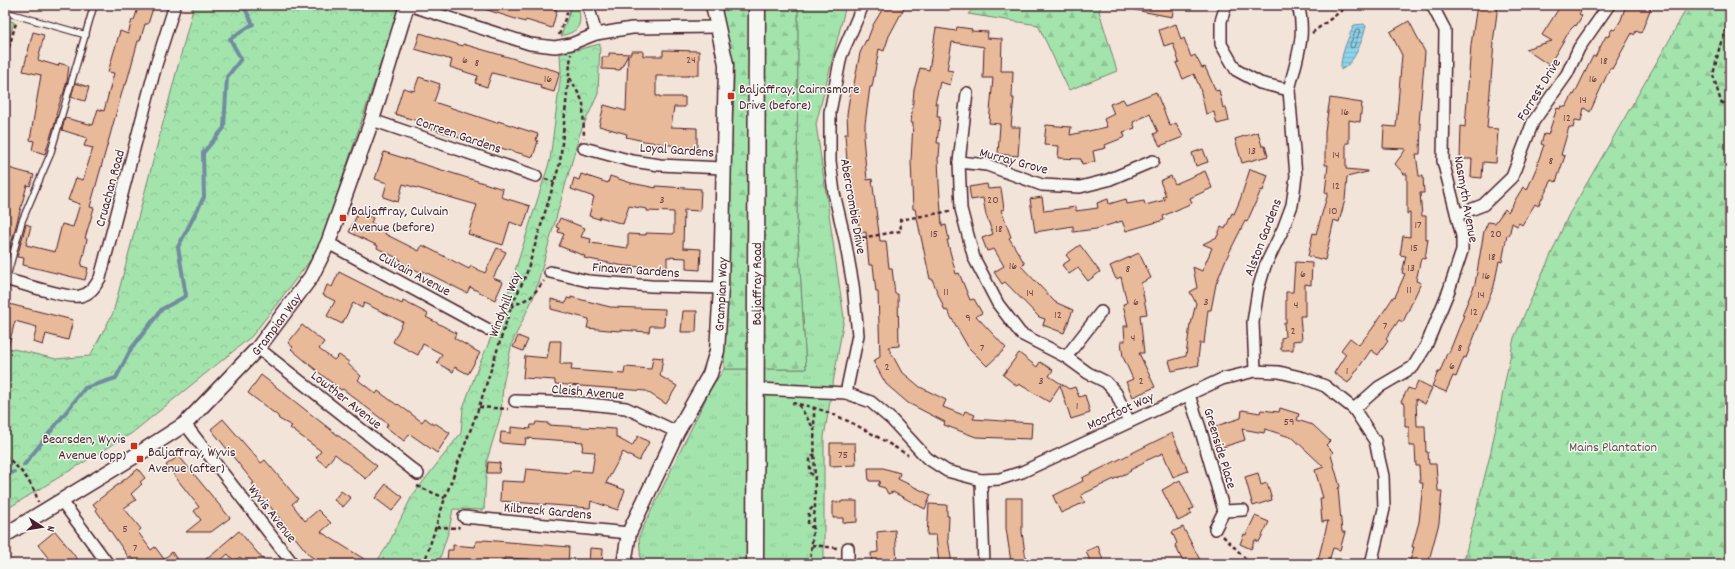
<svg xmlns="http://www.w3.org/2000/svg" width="1735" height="569" font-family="Dekko,sans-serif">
<defs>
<pattern id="grass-tufts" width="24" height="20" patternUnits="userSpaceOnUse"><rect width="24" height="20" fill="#a3e4ad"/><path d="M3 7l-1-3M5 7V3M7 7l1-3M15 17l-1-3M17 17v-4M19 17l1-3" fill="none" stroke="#8ec395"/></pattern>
<pattern id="forest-firs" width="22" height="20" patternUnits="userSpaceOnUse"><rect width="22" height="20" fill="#a3e4ad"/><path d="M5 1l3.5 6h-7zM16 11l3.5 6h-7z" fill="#8ec395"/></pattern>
<pattern id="park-crowns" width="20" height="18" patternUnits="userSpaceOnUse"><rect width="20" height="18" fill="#a3e4ad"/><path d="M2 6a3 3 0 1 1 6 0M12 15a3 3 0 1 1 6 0" fill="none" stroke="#8ec395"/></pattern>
<pattern id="water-rules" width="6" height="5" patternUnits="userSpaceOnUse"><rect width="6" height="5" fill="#8bd4ec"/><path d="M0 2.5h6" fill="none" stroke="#79b6cb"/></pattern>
</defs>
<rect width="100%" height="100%" fill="#f2e4d8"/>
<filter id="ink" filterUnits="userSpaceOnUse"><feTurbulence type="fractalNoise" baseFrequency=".025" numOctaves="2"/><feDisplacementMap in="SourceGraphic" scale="8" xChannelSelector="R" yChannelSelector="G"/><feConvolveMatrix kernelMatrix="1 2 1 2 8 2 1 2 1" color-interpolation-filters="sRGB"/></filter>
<g filter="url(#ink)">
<g fill="url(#grass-tufts)" stroke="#76826c">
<path d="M572,5H578C582,24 581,31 561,36Z"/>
<polygon points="798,5 846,5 816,124 844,318 824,437 824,564 641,564 639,536 710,390 724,369 806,369 797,219"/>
<polygon points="5,20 14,22 5,55"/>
</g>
<g fill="url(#forest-firs)" stroke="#76826c">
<polygon points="705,5 798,5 797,219 806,369 724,369 734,77"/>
<polygon points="976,5 1102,5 1099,11 1117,71 1069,90 1038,25 968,14"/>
<polygon points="1688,5 1730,5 1730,564 1463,564 1491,451 1514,338 1568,216 1670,39"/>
</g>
<g fill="url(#park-crowns)" stroke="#76826c">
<polygon points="194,5 400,5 319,249 252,336 132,433 5,510 5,347 56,359 90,356 113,313"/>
<polygon points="600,44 598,94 580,133 534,296 512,343 503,385 501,414 487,460 484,510 453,509 449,530 438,564 375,564 388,545 412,496 461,433 463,408 477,370 502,312 550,160 561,73 560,54"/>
</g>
<path fill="url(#water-rules)" stroke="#718c9f" d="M1364,24L1366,26C1362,41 1355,63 1341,70C1340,55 1348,39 1354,25Z"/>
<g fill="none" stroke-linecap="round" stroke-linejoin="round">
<polygon stroke="#646778" stroke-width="1" points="1357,29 1360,30 1354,47 1351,48 1350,45"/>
<g stroke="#718c9f" stroke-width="4">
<polyline points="24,465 85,388 116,378 131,349 162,309 186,296 178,247 204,197 203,153 224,128 227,77 241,59 230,39 253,24 243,5"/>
<polyline points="5,476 14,472"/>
</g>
</g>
<g fill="#e9ba9a" stroke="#4a1f2b">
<polygon points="139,5 154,5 148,24 145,24 140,41 138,41 126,85 124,85 90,207 94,208 85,238 87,239 81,266 88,268 85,280 23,265 24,258 17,257 26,224 31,226 26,245 55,252 62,224 73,227 80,204 68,200 76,178 83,180 93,148 84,146 87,138 62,130 65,118 93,125 98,109 104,111 114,73 108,72 120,31 128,34 132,20 134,20"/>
<polygon points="478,5 527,5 539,9 540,5 557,10 552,28 526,20 525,22 478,7"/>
<polygon points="885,5 898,5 904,8 889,36 884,51 879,49 872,87 870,87 865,124 865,137 863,137 867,180 872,179 880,241 886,241 889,268 892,268 895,294 898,294 899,346 888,347 901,371 920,387 946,400 943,407 963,415 965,411 975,415 973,419 1032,423 1031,439 976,437 944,425 945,422 908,403 886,384 873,361 880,357 878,292 876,292 873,265 869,265 866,232 860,233 851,175 848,175 845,134 848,134 847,114 851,88 853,89 860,53 866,40 867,41 873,25"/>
<polygon points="1136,5 1168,5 1174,6 1172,17 1135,10"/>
<polygon points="1477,5 1498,5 1493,43 1494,43 1487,128 1498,129 1496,163 1483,162 1482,178 1471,177 1472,159 1460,159 1461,126 1465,127 1471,45"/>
<polygon points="1561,5 1585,5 1579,14 1582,16 1576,26 1575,25 1570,30 1549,65 1525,49 1552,41 1542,35"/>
<polygon points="1626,5 1652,5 1641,33 1636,31 1634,35 1632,33 1612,69 1610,68 1590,112 1584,108 1581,121 1575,120 1573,128 1569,127 1561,155 1565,156 1556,182 1552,180 1538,206 1535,204 1522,225 1519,223 1517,226 1512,223 1509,236 1507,235 1502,262 1499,261 1494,286 1466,358 1464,357 1456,377 1453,376 1446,392 1432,386 1438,372 1440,372 1447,353 1449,353 1464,315 1462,315 1475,284 1484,231 1488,222 1495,223 1505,209 1508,212 1523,187 1527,190 1538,164 1537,164 1544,145 1541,144 1544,134 1548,135 1557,108 1560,109 1561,106 1566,107 1573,94 1574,95 1593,56 1595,57 1606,36 1608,37 1612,29 1614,30 1616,28 1621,20"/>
<polygon points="1409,21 1425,52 1419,123 1421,124 1420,154 1416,154 1419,176 1423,176 1424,193 1420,193 1422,216 1426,216 1426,239 1428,239 1425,259 1421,258 1416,281 1421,283 1403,322 1399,320 1386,339 1388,341 1378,355 1371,350 1348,383 1334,373 1346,354 1341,350 1350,338 1359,345 1372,329 1394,296 1395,297 1405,274 1402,273 1406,256 1400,255 1403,236 1410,237 1410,213 1407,214 1407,174 1404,174 1395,164 1406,149 1383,148 1384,126 1396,127 1402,55 1390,32"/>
<polygon points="1176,24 1181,40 1184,38 1191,57 1195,55 1202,68 1205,67 1216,91 1219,90 1223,108 1226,107 1229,121 1217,124 1214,112 1206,114 1200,88 1194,74 1183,79 1176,63 1179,62 1173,43 1164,46 1159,30"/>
<polygon points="957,27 972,29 971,31 988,32 987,38 1002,39 1001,71 1013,71 1012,98 1014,98 1011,127 1020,127 1018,156 998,154 1000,124 989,123 993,78 983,78 984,47 952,42 947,70 953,71 950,85 940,82 935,104 938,104 937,117 940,117 937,143 940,143 939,157 938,157 939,183 942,226 946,225 949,240 947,240 956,274 959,273 970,300 974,299 982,313 976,316 1006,348 987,366 968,347 947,310 945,311 932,279 930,279 915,209 913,209 911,161 913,123 911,123 914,90 920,68 929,70 936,28 956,31"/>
<polygon points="33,32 44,35 38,60 58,66 59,63 69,66 67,81 63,95 62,95 56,115 57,116 45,154 32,150 34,141 30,140 41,75 23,71"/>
<polygon points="420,33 463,46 463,44 560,72 554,92 540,88 541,85 492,73 487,87 475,83 478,76 450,67 452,60 415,49"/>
<polygon points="663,50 699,51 699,75 689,75 689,76 656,76 656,96 660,96 660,97 685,97 685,107 674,107 671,127 697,128 697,148 683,148 683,147 644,141 626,137 627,134 599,126 604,105 626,111 628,55 620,70 602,69 602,57 609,57 609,53 631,54 631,51 643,51 643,56 663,56"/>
<polygon points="419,77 440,84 434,102 497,123 498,121 538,134 536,140 538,141 533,157 490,145 490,147 460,138 429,128 430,125 395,114 403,88 414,91"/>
<polygon points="75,83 89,87 85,101 71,97"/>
<polygon points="1156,92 1170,126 1176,123 1183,137 1160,146 1154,134 1158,132 1150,114 1133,122 1135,128 1123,132 1125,137 1105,145 1106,148 1093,151 1095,162 1082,164 1081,159 1058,158 1059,146 1044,145 1046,125 1071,127 1070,135 1107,127 1104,119 1114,114 1110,104 1123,99 1126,104"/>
<polygon points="1330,98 1362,103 1360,122 1349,120 1349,143 1346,143 1346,169 1367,171 1367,172 1347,177 1345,200 1339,222 1334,220 1325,260 1308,256 1313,233 1316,234 1328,193 1325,193 1328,165 1325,165 1325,131"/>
<polygon points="1258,132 1262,146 1265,146 1268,156 1242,163 1235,139"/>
<polygon points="1203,149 1208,162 1196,166 1192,153"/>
<polygon points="384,152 503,189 501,197 530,206 523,227 510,222 503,245 468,234 477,205 403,184 398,202 383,197 387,183 375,179"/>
<polygon points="5,167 34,175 30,186 27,185 10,248 5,247 5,223 7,213 5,212"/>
<polygon points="1250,169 1268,175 1263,191 1261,190 1247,222 1245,221 1226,259 1216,284 1211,310 1208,310 1204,343 1200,343 1198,359 1199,365 1172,371 1169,361 1186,356 1190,324 1191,324 1196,303 1190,292 1197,288 1193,267 1202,271 1212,248 1203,244 1217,237 1221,227 1225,229 1232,213 1234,214 1240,200"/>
<polygon points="1205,171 1212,188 1190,198 1192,203 1163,216 1164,220 1126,231 1122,221 1096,229 1073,232 1073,226 1035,232 1030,199 1042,197 1044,211 1076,207 1076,211 1098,208 1097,203 1108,199 1109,204 1126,199 1127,204 1144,201 1145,205 1165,200 1163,197 1166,196 1160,181 1171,176 1175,184"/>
<polygon points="581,174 608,183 610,176 631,183 656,188 656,186 701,189 700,211 684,210 683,248 701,249 700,270 686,269 686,258 667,257 667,268 624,266 584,258 585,256 559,246 564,234 558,232 559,228 556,227 560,218 585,228 581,237 591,239 590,243 628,248 628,234 646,235 646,233 673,234 674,233 674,212 647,211 647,209 629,206 623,224 600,217 599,219 589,216 594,197 571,189 574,178 579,180"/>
<polygon points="987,184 988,189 1001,188 1004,209 1001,210 1011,237 1009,238 1025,264 1021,266 1055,302 1073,310 1064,333 1043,325 1045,319 1039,317 1005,282 1002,284 994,272 1004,266 994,249 987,251 982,238 993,234 986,215 983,198 971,200 969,187"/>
<polygon points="359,211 373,218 371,223 386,230 385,234 419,251 422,245 469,269 471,266 485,273 497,248 506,252 493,278 503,282 495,300 470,287 467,293 423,271 422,273 400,262 401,260 377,248 378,246 349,232"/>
<polygon points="1080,245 1100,272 1088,281 1078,268 1069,274 1062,265 1070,260 1066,255"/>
<polygon points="1139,253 1151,278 1141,283 1147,314 1140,315 1144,353 1139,353 1155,387 1133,397 1126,382 1133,379 1123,357 1121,341 1125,341 1124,326 1128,326 1123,304 1127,303 1121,277 1116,279 1110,266"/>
<polygon points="1295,262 1312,263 1311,285 1305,284 1305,316 1300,316 1302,340 1293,341 1293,350 1281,350 1281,338 1285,337 1284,323 1286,323 1286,292 1293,292"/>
<polygon points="339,272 402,304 403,301 413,306 428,314 426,317 456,333 454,338 480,353 468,374 455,367 453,372 437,363 442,354 423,344 418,355 393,342 403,322 364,303 362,308 353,303 342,324 327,316 335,301 323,295 327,285 332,287"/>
<polygon points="571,297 610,307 665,309 664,326 650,326 649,332 620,330 620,331 587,328 589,319 551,309 551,299 566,303 567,298 571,299"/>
<polygon points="5,303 73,320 68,340 46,334 43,345 33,342 37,327 15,321 8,348 5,347"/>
<polygon points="683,311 697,311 696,332 681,332"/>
<polygon points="302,325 324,342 319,349 334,360 339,355 349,362 348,364 361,376 358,380 376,394 378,391 397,405 398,404 422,422 425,418 434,425 435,423 450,433 437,453 410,434 404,441 386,427 388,424 343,389 341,390 322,375 291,349 293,347 288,343"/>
<polygon points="518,336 528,340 523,351 513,347"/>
<polygon points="550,341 561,341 560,364 572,364 571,370 624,374 625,367 651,369 653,357 663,358 660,376 677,386 666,404 646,391 555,384 555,380 523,378 525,356 547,358"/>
<polygon points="1019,353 1037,367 1040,362 1053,370 1049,376 1069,389 1075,387 1079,397 1085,395 1090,413 1071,419 1060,385 1049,402 1019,384 1017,386 1003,375"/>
<polygon points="261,375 377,466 366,479 335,454 326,466 316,458 321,451 290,428 292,426 279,419 278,416 248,393"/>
<polygon points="1418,381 1432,388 1425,404 1416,399 1417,426 1425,426 1426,452 1428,452 1429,464 1436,464 1438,491 1442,491 1439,523 1428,564 1409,564 1414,547 1412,547 1419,522 1423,483 1420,483 1419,466 1416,466 1415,446 1409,446 1409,427 1405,427 1405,404 1401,402 1408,388 1414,390"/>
<polygon points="1280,408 1299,414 1297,420 1313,425 1330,441 1326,445 1333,452 1331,455 1340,487 1338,488 1342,532 1345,532 1340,550 1333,548 1328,564 1317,564 1328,521 1322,522 1320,498 1323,498 1315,470 1324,467 1293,438 1265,429 1264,433 1242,429 1245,440 1220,448 1213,427 1241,418 1242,410 1260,413 1261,410 1279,412"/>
<polygon points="223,419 261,463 265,460 298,499 292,504 305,521 318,510 331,523 321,532 372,564 324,564 310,556 252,484 254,483 211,429"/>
<polygon points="536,422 548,423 548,425 616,429 616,437 632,446 638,436 649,442 639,461 623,452 606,483 625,490 618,510 591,501 590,508 500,501 501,481 524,482 526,469 570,473 571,471 592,472 595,452 582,451 583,442 526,438 525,445 500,443 501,432 511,433 511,427 530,429 531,425 535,425"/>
<polygon points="1172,433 1188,471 1173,477 1163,453 1143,462 1144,463 1130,470 1131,471 1081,495 1085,502 1061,513 1053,496 1083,481 1082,478"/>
<polygon points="830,443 855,443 856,465 830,466"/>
<polygon points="179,456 230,518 211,532 186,532 201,520 194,511 199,507 166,465"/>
<polygon points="488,462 500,463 499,473 487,473"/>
<polygon points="868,468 883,468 900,473 898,479 931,495 925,509 893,492 888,494 885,488 878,486 880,481 869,481"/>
<polygon points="138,469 145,478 140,482 142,484 131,494 136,500 124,508 141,529 138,532 151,550 155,547 164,559 172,552 180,564 137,564 131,557 129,558 96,510 97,509 93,504"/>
<polygon points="1258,473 1261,485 1267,483 1272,500 1253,506 1245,477"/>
<polygon points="1180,480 1194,508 1189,510 1192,514 1178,521 1162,490"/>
<polygon points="386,484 403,497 392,511 375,498"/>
<polygon points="341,491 351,498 343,507 334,500"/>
<polygon points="1006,498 1022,498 1022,532 1026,560 1011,562 1006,528"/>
<polygon points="842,501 857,501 857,522 843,523 843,518 833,518 833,502 842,502"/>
<polygon points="929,504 947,505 947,516 949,516 948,538 952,564 939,564 936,535 927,535"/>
<polygon points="1255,516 1269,522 1259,542 1255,540 1251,549 1240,544 1244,534 1246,535"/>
<polygon points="1183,527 1202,564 1184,564 1175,545 1177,543 1172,532"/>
<polygon points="895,530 897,564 872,564 871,553 878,552 877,532"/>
<polygon points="55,531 64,542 81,564 53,564 38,545"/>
<polygon points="239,531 267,564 246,564 240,557 234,561 228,554 216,564 200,564"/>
<polygon points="484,540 569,547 568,564 529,564 529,559 504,558 504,564 467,564 447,561 448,550 453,550 453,545 475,547 476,541 483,541"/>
<polygon points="1098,546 1103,560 1091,564 1086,551"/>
<polygon points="590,548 603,549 602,564 589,564"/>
</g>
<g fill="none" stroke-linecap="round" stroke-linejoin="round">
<defs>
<g id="service">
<polyline points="5,12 86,35"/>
<polyline points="6,280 22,221 50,155 94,5"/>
</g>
<g id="minor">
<polyline points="409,5 530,44 555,47 571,44 596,34 632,28 719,27"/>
<polyline points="588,5 596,34"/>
<path d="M1226,5L1221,21V44L1236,70L1260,83L1289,90C1296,60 1307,36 1298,5"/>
<polyline points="967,93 959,162 961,209 974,258 998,304 1021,334 1066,357 1088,373 1106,382 1116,393 1129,422"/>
<polyline points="372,120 536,176"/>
<polyline points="584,148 632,161 660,165 722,168"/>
<polyline points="959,162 987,165 1042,185 1080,187 1108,180 1153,161"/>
<polyline points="1457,215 1483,205 1512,177 1533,122 1567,74 1579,48 1609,5"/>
<polyline points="328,243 487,329"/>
<polyline points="550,272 588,281 651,286 721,288"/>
<path d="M5,279C20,283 68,299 80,296C91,294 95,286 100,278L156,65L175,5"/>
<polyline points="258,348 418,474"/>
<polyline points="1066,357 1101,312"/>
<polyline points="1255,371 1253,322 1258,290 1265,266 1283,229 1292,205 1296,176 1289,90"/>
<polyline points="756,389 846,393 871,402 892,420 927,458 947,471 981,480 1000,479 1022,472 1222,379 1255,371 1279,372 1304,378 1325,386 1354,409 1375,441 1383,476 1384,509 1371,564"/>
<polyline points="846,393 858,335 853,285 845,240 834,193 830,161 830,112 841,56 863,5"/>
<polyline points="1189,395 1200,428 1224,511 1215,529"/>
<polyline points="515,401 579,403 626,408 677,432"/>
<polyline points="1354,409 1379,387 1413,367 1426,346 1449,290 1462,251 1462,236 1443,161 1445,30 1432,5"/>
<polyline points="185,424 293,564"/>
<polyline points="981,480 984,564"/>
<polyline points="61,500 108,564"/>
<polyline points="1224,511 1243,510"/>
<polyline points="464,517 629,533"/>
<polyline points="848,548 848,564"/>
</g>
<g id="tertiary">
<path id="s1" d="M5,535L143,451L185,424L258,348L311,277L328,243L372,120L407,5"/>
<path id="s2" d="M624,564L629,533L677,432L710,374L717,351L721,288L726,64L713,5"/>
</g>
<g id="secondary">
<path id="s3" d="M755,564L757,5"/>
</g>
</defs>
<use href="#service" stroke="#4a1f2b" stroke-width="8"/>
<use href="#minor" stroke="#4a1f2b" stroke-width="14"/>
<use href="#tertiary" stroke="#4a1f2b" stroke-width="17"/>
<use href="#secondary" stroke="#4a1f2b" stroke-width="19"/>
<g stroke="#4a1f2b" stroke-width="2.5" stroke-dasharray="4 3" stroke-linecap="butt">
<polyline points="1730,22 1720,45 1713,75 1721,102 1730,106"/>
<polyline points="1312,33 1341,11 1352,5"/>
<polyline points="559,35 570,5"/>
<polyline points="5,61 16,23"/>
<polyline points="570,78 583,102 584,138"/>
<polyline points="545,179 554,182"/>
<polyline points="855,239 901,231 900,220 950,211"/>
<polyline points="511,307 531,297 544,281"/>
<path d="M792,403C835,409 872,434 908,455"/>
<polyline points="799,405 814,429"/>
<polyline points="479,407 508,409"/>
<polyline points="815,454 810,458 810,473 816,477"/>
<path d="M5,456C19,467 34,484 38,502"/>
<polyline points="417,486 445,498"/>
<polyline points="437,527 458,528 459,526"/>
<polyline points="813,529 808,523 809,511 814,506"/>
<polyline points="1223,536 1251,564"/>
<polyline points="812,545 837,548"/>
<polyline points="424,564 445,498 479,407 511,307 526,275 560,163 571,54"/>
<polyline points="810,564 815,506 814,408"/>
</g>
<use href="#service" stroke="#f6f6f2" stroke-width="5.5"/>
<use href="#minor" stroke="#f6f6f2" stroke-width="11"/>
<use href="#tertiary" stroke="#f6f6f2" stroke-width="14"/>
<use href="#secondary" stroke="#f6f6f2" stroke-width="16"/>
</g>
</g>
<g fill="#c8321e" stroke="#f6f6f2" stroke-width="1.5">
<rect x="727" y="92" width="8" height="8" rx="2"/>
<rect x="339" y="214" width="8" height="8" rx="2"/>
<rect x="130" y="442" width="8" height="8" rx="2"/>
<rect x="136" y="455" width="8" height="8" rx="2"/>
</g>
<g text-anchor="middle" stroke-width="3" stroke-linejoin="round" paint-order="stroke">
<g font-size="12" fill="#724647">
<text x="465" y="63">6</text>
<text x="691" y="63">24</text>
<text x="1604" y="64">18</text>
<text x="477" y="66">8</text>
<text x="548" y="82">16</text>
<text x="1593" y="82">16</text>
<text x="1583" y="103">14</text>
<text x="1345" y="115">16</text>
<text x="1567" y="121">12</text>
<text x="1252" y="154">13</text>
<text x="1336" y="158">14</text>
<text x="1551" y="164">8</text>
<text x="1336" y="189">12</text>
<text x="662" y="203">3</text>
<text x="993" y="203">20</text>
<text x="1333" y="214">10</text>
<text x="1418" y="228">17</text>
<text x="999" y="232">18</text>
<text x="934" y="237">15</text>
<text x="1496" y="237">20</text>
<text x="1414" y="251">15</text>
<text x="1492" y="260">18</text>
<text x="1013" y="269">16</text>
<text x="1411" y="271">13</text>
<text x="1128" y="272">8</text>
<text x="1303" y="277">6</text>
<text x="1486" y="279">16</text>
<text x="1409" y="293">11</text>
<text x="946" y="295">11</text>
<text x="1030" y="296">14</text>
<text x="1481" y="298">14</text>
<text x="1136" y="305">6</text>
<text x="1206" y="305">3</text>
<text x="1296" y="308">4</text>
<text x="1474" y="315">12</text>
<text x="1058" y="318">12</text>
<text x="968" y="321">9</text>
<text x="1385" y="329">7</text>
<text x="1293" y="334">2</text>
<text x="1133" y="341">4</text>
<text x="982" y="351">7</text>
<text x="1460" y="351">8</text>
<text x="1452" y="369">6</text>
<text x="887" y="370">2</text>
<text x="1347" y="374">1</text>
<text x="1041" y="384">3</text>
<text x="1141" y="384">2</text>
<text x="1077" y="409">1</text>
<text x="1289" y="425">59</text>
<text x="843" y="458">75</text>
<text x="125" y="532">5</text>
<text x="135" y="551">7</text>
</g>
<g font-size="14" fill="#4a1f2b" stroke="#f6f6f2" text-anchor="start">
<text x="739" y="93">Baljaffray, Cairnsmore<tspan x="739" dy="16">Drive (before)</tspan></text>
<text x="351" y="215">Baljaffray, Culvain<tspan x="351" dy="16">Avenue (before)</tspan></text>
<text x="126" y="443" text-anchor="end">Bearsden, Wyvis<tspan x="126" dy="16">Avenue (opp)</tspan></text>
<text x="148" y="456">Baljaffray, Wyvis<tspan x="148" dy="16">Avenue (after)</tspan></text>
</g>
<g font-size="14" fill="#4a1f2b" stroke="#f6f6f2">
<text transform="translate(1538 89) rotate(-58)" y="5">Forrest Drive</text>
<text transform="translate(459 134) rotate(19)" y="5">Correen Gardens</text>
<text transform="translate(677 149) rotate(4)" y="5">Loyal Gardens</text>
<text transform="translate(1014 160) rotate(15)" y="5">Murray Grove</text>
<text transform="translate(109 188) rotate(-75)" y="5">Cruachan Road</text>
<text transform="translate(1467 199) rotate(80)" y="5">Nasmyth Avenue</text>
<text transform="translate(854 206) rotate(80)" y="5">Abercrombie Drive</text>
<text transform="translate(1262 237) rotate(-69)" y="5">Alston Gardens</text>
<text transform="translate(636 269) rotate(4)" y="5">Finaven Gardens</text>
<text transform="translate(415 273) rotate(28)" y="5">Culvain Avenue</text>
<text dy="5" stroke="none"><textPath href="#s3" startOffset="280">Baljaffray Road</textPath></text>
<text dy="5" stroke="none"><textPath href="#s2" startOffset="291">Grampian Way</textPath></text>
<text transform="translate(504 304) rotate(-69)" y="5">Windyhill Way</text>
<text dy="5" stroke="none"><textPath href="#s1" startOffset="347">Grampian Way</textPath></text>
<text transform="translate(588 391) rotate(5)" y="5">Cleish Avenue</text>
<text transform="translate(347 399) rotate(38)" y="5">Lowther Avenue</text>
<text transform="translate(1120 410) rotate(-25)" y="5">Moorfoot Way</text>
<text transform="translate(1221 448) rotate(73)" y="5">Greenside Place</text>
<text transform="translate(548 510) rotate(5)" y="5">Kilbreck Gardens</text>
<text transform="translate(273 513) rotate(52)" y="5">Wyvis Avenue</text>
</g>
<g font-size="14" fill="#60504c" stroke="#f6f6f2">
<text x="1613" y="451">Mains Plantation</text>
</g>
</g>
<rect width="1735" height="569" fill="none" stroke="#f6f6f2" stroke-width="20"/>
<rect x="10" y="10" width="1715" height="549" fill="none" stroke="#4a1f2b" stroke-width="1.5" filter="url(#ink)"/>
<g transform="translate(42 527) rotate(102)" stroke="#f6f6f2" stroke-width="3" paint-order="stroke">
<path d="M0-3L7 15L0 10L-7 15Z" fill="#4a1f2b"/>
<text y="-6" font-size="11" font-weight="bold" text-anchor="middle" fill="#4a1f2b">N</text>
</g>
</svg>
